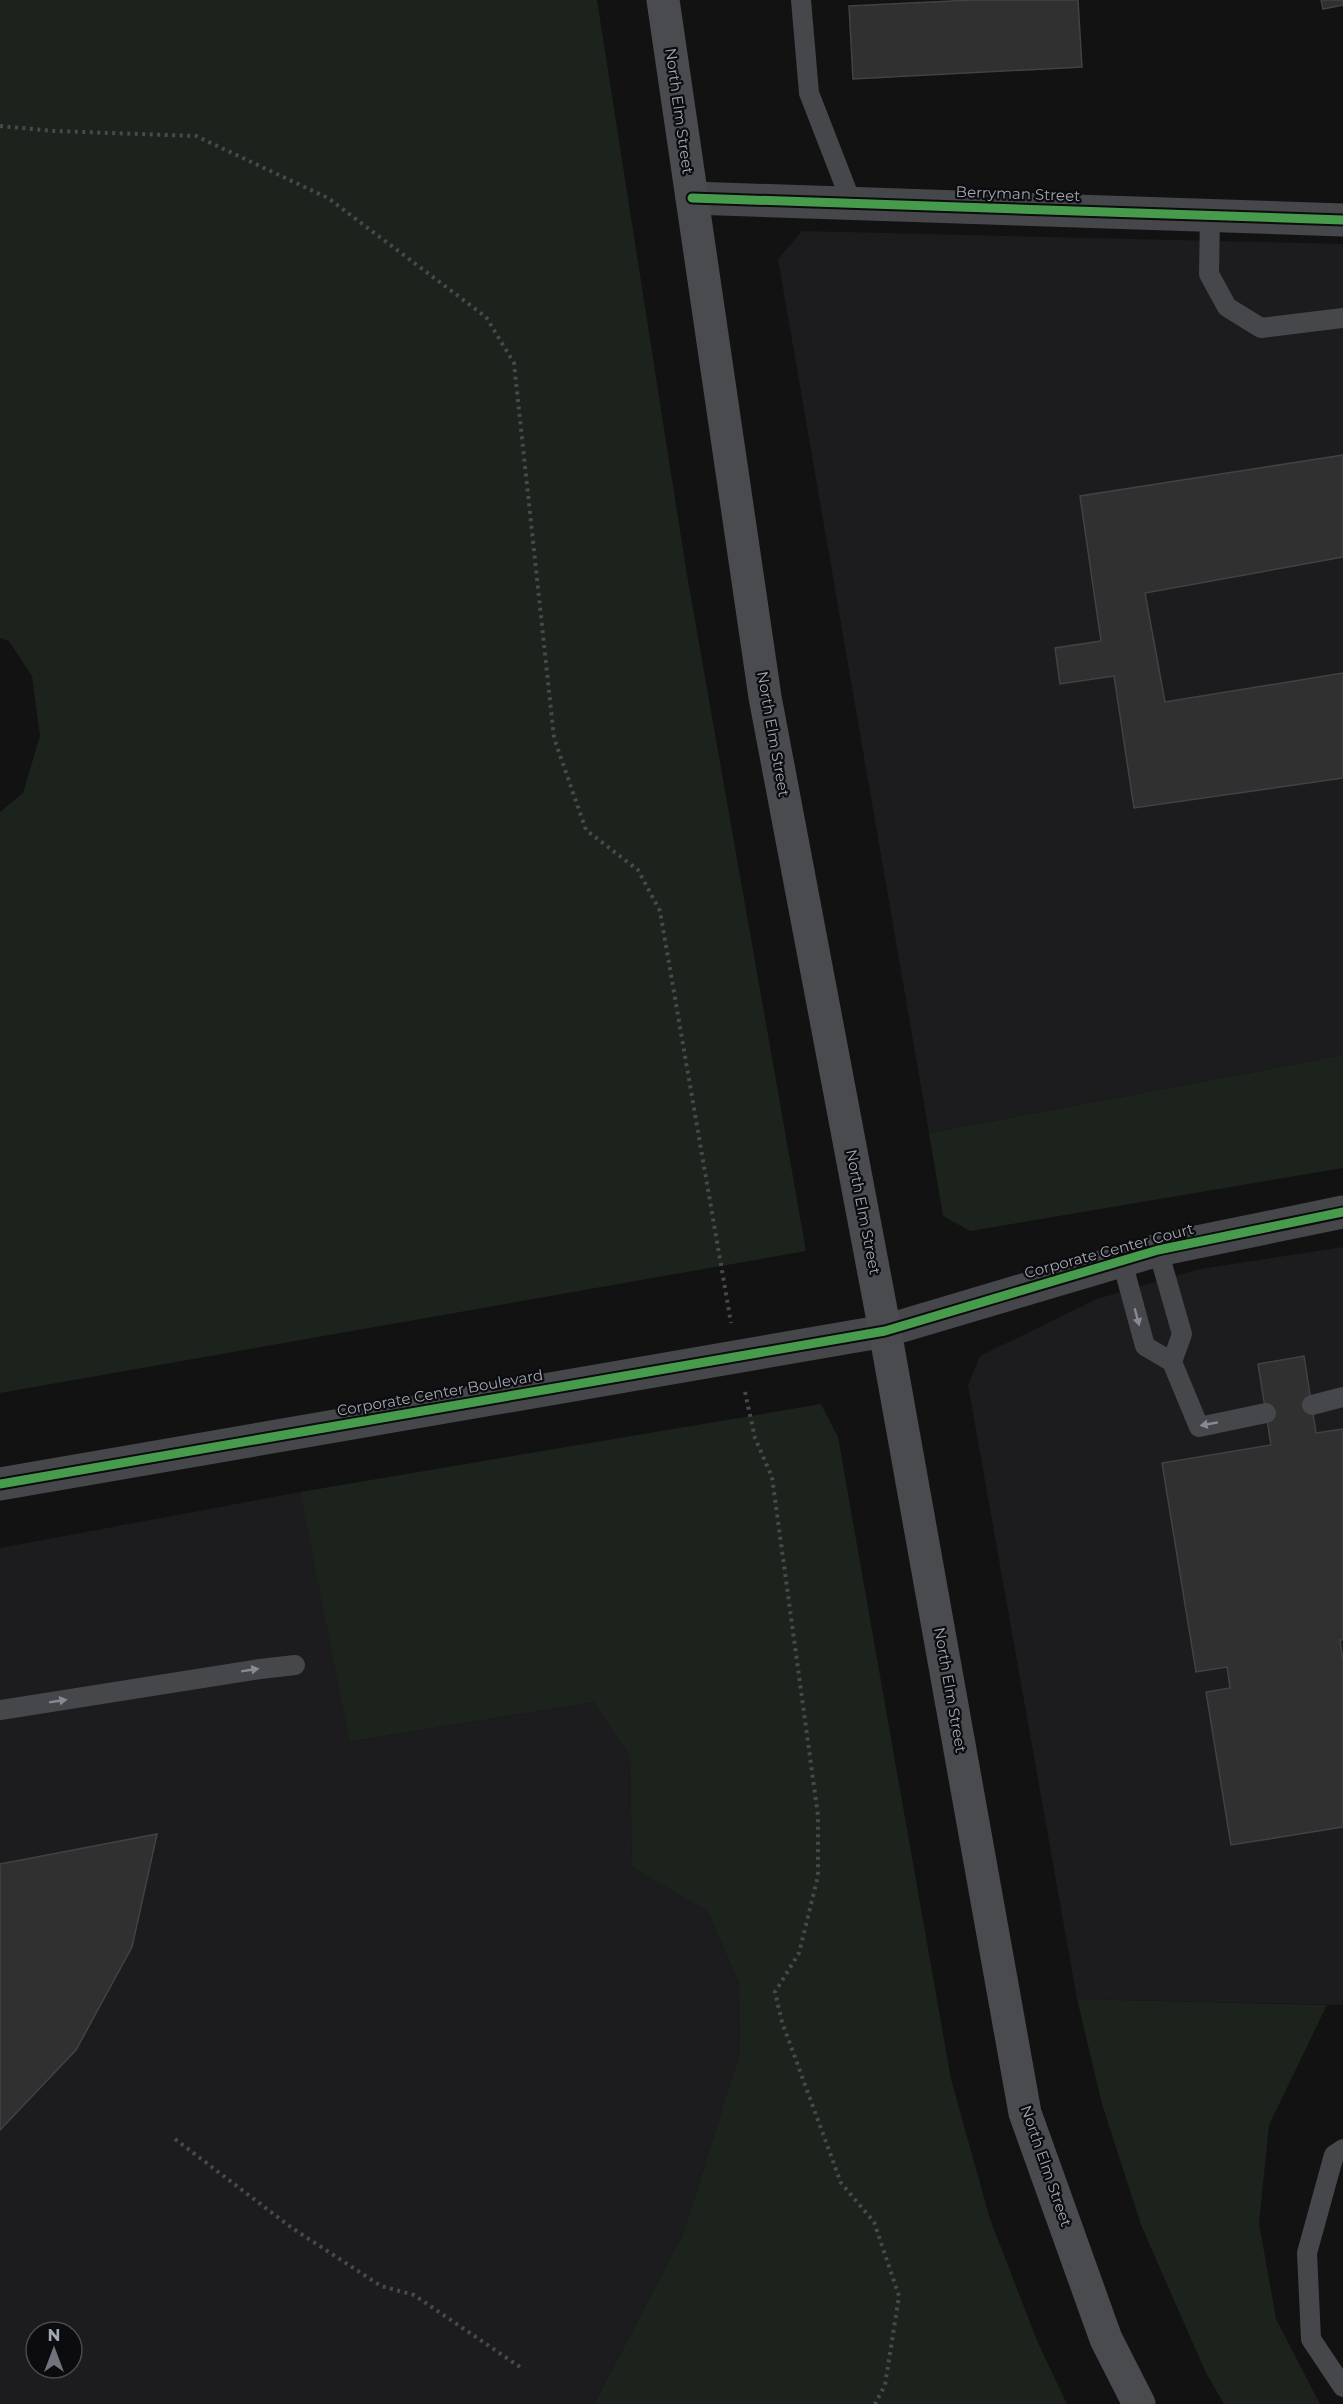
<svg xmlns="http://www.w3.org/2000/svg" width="1343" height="2404" font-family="Montserrat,sans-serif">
<rect width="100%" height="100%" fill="#121212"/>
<g fill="#1c1c1e" fill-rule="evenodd">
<polygon points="802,231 1343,244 1343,1055 929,1133 778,259"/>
<polygon points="1343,1247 1343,2005 1077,1999 968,1385 980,1356 1097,1299 1200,1269"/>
<path d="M300,1492L351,1742L593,1702L630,1756L632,1867L708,1910L739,1984L740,2052L684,2232L594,2404H0V1548ZM36,2332H72V2368H36Z"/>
</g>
<g fill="#1c221c">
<polygon points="0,0 597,0 686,569 806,1251 0,1393 0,812 23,793 40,736 32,676 9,641 0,638"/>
<polygon points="1343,1055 1343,1168 970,1231 943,1216 929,1133"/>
<polygon points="821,1404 838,1437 951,2079 990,2219 1038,2343 1067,2404 594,2404 684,2232 740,2052 739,1984 708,1911 632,1867 630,1756 593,1702 350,1742 300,1492"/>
<polygon points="1077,1999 1327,2005 1269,2125 1259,2223 1276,2319 1320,2404 1224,2404 1206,2373 1141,2225 1102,2104"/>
</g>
<g fill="#303031" stroke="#404246" stroke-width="1.5">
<polygon points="972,0 1078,0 1082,67 853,79 849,6"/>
<polygon points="1321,0 1343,0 1343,5 1323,9"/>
<polygon points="1343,455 1343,557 1145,593 1165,702 1343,673 1343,778 1134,808 1114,676 1060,684 1055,648 1101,641 1080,496"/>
<polygon points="1304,1356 1316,1433 1343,1429 1343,1640 1340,1640 1343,1661 1343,1827 1231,1845 1206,1692 1230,1688 1227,1667 1196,1672 1162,1463 1271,1445 1258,1364"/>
<polygon points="157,1834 132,1947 76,2050 0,2130 0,1864"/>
</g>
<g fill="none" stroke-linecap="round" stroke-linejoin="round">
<g stroke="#48494d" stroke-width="4" stroke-dasharray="3 4.5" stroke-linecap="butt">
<polyline points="0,126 54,131 196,136 328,198 486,317 514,363 554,738 586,830 638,870 660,911 731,1323"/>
<polyline points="745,1392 755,1438 772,1477 818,1816 818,1876 799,1953 775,1992 782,2022 841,2183 874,2222 899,2296 885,2385 875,2404"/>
<polyline points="175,2139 292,2228 381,2286 414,2295 520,2367"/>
</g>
<g stroke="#46474b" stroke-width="20">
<polyline points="801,0 809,93 852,204"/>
<polyline points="1210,216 1209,274 1227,307 1261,328 1343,318"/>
<polyline points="1122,1261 1145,1346 1172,1362 1182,1334 1158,1250"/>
<polyline points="1172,1362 1199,1427 1266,1413"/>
<polyline points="1312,1405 1343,1397"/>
<polyline points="0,1710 260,1669 295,1665"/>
<polyline points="1343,2149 1334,2155 1307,2253 1311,2339 1343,2387"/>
</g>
<g stroke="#46474b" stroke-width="33">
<polyline points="692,198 1343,220"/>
<polyline points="0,1484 885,1331 1158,1250 1343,1212"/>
</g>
<polyline stroke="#4a4b4f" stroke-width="33" points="663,0 765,697 885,1331 1025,2113 1106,2339 1139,2404"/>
<defs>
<g id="cycleway">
<polyline points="692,198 1343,220"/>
<polyline points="0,1484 885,1331 1158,1250 1343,1212"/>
</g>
</defs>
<use href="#cycleway" stroke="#0c0c0e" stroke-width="13"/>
<use href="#cycleway" stroke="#469c4c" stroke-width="9"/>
</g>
<defs><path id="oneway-solid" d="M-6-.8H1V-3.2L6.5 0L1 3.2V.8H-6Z" transform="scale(1.5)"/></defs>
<g fill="#868a94">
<use href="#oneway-solid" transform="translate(1137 1317) rotate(75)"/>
<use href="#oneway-solid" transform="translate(1209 1424) rotate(170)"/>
<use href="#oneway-solid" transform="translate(250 1670) rotate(-9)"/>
<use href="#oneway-solid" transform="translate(58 1701) rotate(-9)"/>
</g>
<g text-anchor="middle" stroke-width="4.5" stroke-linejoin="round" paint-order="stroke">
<g font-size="15" fill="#a2a7b4" stroke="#0c0c0e">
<text transform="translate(679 111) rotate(82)" y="5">North Elm Street</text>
<text transform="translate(1018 194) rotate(2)" y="5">Berryman Street</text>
<text transform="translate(773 734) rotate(80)" y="5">North Elm Street</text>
<text transform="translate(863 1212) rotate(79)" y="5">North Elm Street</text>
<text transform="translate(1109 1251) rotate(-15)" y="5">Corporate Center Court</text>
<text transform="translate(440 1393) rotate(-10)" y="5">Corporate Center Boulevard</text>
<text transform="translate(950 1690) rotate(80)" y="5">North Elm Street</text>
<text transform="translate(1046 2166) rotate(71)" y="5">North Elm Street</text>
</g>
</g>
<g transform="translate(54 2350)"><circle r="28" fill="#0c0c0e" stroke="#484a50" stroke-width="1.5"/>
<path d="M0-4.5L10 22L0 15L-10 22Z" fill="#70737b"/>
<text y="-9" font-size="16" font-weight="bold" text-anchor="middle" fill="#a2a7b4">N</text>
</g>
</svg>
